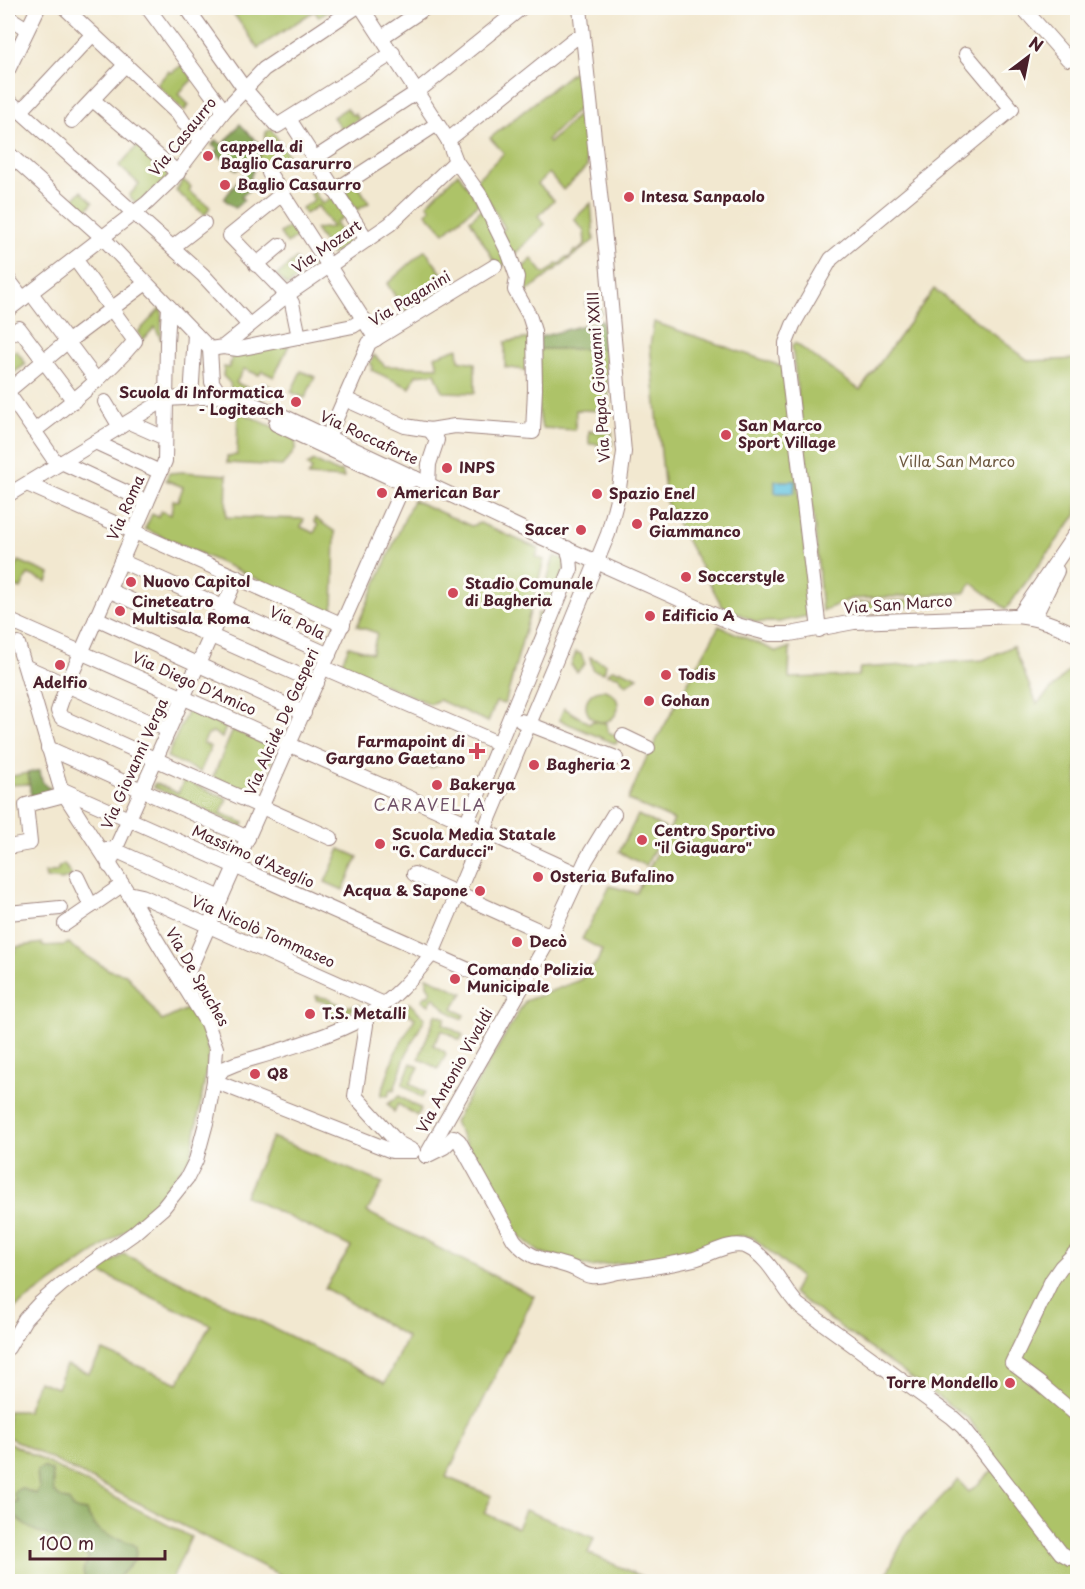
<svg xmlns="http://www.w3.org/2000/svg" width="1085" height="1589" font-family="'Playpen Sans',sans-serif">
<rect width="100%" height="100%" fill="#fdfcf7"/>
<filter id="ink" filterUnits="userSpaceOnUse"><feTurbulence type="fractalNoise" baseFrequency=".0167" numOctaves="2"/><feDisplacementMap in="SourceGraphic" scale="12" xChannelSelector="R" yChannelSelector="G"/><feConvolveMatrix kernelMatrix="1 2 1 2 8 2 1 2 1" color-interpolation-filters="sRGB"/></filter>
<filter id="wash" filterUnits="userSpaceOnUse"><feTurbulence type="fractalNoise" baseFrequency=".008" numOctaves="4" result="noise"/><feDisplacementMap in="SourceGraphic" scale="24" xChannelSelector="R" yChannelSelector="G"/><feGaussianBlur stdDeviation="1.35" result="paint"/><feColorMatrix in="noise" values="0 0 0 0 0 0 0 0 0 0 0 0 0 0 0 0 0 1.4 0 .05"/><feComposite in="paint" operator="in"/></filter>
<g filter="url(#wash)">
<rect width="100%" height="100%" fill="#f2e8d0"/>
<g fill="#adc368" stroke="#7c714a" stroke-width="1.5">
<polygon points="242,8 254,12 258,8 334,8 319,17 314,11 258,48 233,13"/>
<polygon points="182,65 193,79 178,94 189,105 184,111 157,84 169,71 171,73"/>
<polygon points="578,68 581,106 547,140 549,143 582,111 587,167 563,190 549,173 538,184 554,200 538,216 545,224 513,256 500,232 505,228 476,180 504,153 490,138"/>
<polygon points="347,108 352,115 355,114 359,119 342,130 333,117"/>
<polygon points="271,129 289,157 274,166 260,169 256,164 264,146 266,132"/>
<polygon points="138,145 169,172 166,180 137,204 129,196 139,184 119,166"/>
<polygon points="458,173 479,203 444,233 426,213 431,209 427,204"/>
<polygon points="183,180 191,187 189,191 210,207 205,215 176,191"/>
<polygon points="357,184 369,203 357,210 345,192"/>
<polygon points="313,190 322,204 332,197 345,216 335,223 348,243 332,255 315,229 332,227 318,206 305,214 302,208 314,200 310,193"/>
<polygon points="81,191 93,202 85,212 73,200"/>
<polygon points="591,203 594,240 521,296 519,271 532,259 544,274 552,269 557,263 560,264 566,257 569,258 575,250 577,252 585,244 584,231 574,219"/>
<polygon points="483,208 509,260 499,269 470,220"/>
<polygon points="295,223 320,262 287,286 277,275 296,259 303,270 316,259 300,235 287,244 280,233"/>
<polygon points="425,250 451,286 407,314 387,284"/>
<polygon points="934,289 1029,361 1077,359 1077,514 1006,609 972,583 964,593 851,599 822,611 815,530 792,346 795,343 860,390"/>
<polygon points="599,295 601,313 591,315 585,304"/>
<polygon points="162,307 161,340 155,327 143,340 138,332"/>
<polygon points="654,322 784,367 813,615 779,622 756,622 722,606 666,502 650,346"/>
<polygon points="532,338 529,371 505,367 505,342"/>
<polygon points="289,345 274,377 262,371 259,375 244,369 236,383 258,392 263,383 270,386 263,401 231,389 230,383 223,376 224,367 229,368 233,351"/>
<polygon points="458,348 459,360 475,363 475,393 443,392 435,373 416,375 410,388 371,370 373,366 370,364 374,355 385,366 438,367 435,356"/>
<polygon points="539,349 604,349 610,411 576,410 575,430 542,428 538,409"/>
<polygon points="16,350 26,364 13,373 8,366 8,357"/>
<polygon points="301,371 315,377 305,398 291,392"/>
<path d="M238,411L293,436C301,449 290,456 282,466L227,463V456L237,455Z"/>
<polygon points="589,431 612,432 612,445 589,444"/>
<polygon points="314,461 337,472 342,471 344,478 308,476 312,470 307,465"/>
<polygon points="183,472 227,475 226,517 304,519 301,527 314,533 318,525 314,522 315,518 335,532 333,613 145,529 152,514 158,517 161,511 171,515 173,500 178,501 183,487 166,480 169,473"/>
<polygon points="413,500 471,526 480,523 539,549 536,557 544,560 505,704 496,702 488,722 439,700 430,704 340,666 349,646 372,653 377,633 357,626"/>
<path d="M554,556L565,559C566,575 555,591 548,606L541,603Z"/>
<polygon points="19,561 50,574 47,582 28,574 21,589 8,584"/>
<polygon points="959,598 954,605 859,609 855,603"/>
<polygon points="538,613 545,615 532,648 530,648"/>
<polygon points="719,626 777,652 790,647 789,678 858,676 860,668 983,660 1013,646 1037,704 1077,662 1077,1581 883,1581 907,1533 958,1480 969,1492 999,1465 970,1420 793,1293 800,1277 752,1237 739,1236 665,1256 591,1267 539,1252 516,1233 454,1122 525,1001 580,980 597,962 602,950 582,939 610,886 636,893 674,820 628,800 645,761"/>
<polygon points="576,652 581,654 585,664 577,672 571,665"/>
<polygon points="590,657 606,664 604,673 593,670"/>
<polygon points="613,669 620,672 621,670 638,677 626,685 618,676 607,674"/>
<circle cx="602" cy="706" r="16"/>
<polygon points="564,708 590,724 592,721 606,723 608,732 619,737 616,744 559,720"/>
<polygon points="188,710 226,727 222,738 213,732 207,736 203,743 211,747 200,772 167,757"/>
<polygon points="233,730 277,749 256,797 213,777"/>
<polygon points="432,754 434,754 450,761 430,768 428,764"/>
<polygon points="28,773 30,784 8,785 8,777"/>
<polygon points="184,780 227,799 221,813 244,823 242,827 153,787 155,783 178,793"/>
<polygon points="638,815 665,828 646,866 619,852"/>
<polygon points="340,849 358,857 343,890 325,882"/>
<polygon points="64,864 72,876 62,880 46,878 45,873 58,871 58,868"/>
<polygon points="42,943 42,946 64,945 69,943 74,948 109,970 126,974 162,1021 191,1007 205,1036 209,1056 191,1157 139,1221 8,1313 8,952 16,951 16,947"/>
<polygon points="427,977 463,993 453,1008 464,1015 462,1019 447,1011 434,997 429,1005 422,1000 426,995 428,996 431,991 427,985"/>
<path d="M316,996L331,999L332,1001C345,1007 344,1008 358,1005L360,1007L329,1019L327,1011L328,1003L316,1000Z"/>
<polygon points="409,1003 425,1018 405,1057 394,1090 391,1089 388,1096 381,1095 395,1053 415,1018 402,1010"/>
<polygon points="436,1014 446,1018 443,1024 463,1035 460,1040 442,1030 433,1045 445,1052 446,1055 438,1069 419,1058"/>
<polygon points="411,1063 419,1067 410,1084 425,1092 422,1098 403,1085 403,1082"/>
<polygon points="399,1096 421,1109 417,1116 398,1104 394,1112 388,1104"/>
<polygon points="272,1137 383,1183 367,1212 534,1296 446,1477 492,1496 484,1513 517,1528 525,1510 594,1538 588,1553 652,1581 292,1581 8,1437 8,1411 27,1411 38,1381 57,1388 66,1365 89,1373 103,1351 178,1383 210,1325 97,1271 124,1254 385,1383 407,1337 325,1288 351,1247 245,1196"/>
<polygon points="8,1442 191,1537 171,1581 8,1581"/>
</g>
<g fill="#8aa95c" stroke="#6a6444" stroke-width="1.5">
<polygon points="240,124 262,147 249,181 252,187 241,197 244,200 235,208 224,199 245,171 240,167 237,170 216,153 218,150 212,145 216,140 223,145"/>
<polygon points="602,320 604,349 539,349 540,337"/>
<path d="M40,770C41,777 42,786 50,788V793L31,796L28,773Z"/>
<path d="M43,1467L52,1471L54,1492L61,1498L69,1501L73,1509L86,1511C90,1518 94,1527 100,1531C112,1539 125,1538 136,1546C138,1563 127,1567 117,1579L118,1581H85L83,1570L89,1557L78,1550L77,1547L68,1546L65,1541C45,1535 19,1529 11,1508L14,1502H18L14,1495L15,1491L21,1488L36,1494L39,1489L37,1471Z"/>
</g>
<polygon fill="#61c3df" stroke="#567185" stroke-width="1.5" points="775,481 795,481 794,493 775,493"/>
</g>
<g filter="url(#ink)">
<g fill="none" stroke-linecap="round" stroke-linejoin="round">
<defs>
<g id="minor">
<polyline points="65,8 178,114 184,123 202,139"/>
<polyline points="148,8 224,111"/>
<polyline points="187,8 244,88 277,126 393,53"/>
<polyline points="1023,8 1068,59 1078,51"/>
<polyline points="8,17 27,29"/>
<polyline points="382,37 425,8"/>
<polyline points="8,70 38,8"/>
<polyline points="8,100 203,275 249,325"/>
<polyline points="93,100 178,173"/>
<polyline points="21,111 93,34"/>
<polyline points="289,119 367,240"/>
<polyline points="72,121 126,64"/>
<polyline points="448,140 574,39 583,39"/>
<polyline points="8,153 102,237 210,349 212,382 221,396"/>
<polyline points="314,159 417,92 521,8"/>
<polyline points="269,173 376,339"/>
<polyline points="334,191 437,124"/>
<polyline points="283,193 230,236 287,295 292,303 299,337"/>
<polyline points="173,247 204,223"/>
<polyline points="256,265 280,245"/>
<polyline points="8,279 23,299"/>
<polyline points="31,293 97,381"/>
<polyline points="169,307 167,343 165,461 67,685 58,711 61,717 331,838"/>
<polyline points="8,310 147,203 172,179 224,111 264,69 355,8"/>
<polyline points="8,336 19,328 74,401"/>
<polyline points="223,347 238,349 353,326 364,319"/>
<polyline points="210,349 223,347 287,295 390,224 456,161"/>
<polyline points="8,391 62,346 146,283"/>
<polyline points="8,393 57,464"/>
<polyline points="191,398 195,334"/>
<polyline points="345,399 405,426 430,430 455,426 533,432 535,389 534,331 529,315 515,290 517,277 509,254 480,195 456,161 448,140 362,8"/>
<polyline points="105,402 120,427"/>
<polyline points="281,415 276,424 404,484"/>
<polyline points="129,422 165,438"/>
<path d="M34,431C71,403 106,376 135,341L75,259"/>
<polyline points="328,437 369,343 495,266"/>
<polyline points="95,442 160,472"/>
<polyline points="61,462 147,502"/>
<polyline points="27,484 343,625"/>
<polyline points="428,484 429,464 437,440 430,430"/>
<path d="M8,495L166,399L221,396L239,399L281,415L523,529L737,625L770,634H790L854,622L1016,616C1039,618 1057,625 1078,636"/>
<polyline points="121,561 329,655"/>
<polyline points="108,590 317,683"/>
<polyline points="1019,616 1078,530"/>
<polyline points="96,618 304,713"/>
<polyline points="1034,618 1057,571"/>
<polyline points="8,620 473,826 480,840"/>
<polyline points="819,630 786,353 786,343 793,325 831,259 1012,109 966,54"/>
<polyline points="26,667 168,730"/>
<polyline points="324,668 500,744"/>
<polyline points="521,721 616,758"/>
<polyline points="623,736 648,748"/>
<polyline points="48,748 248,838"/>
<polyline points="61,789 518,992"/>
<polyline points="466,824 571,569 570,557 567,548"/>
<polyline points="484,831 580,875"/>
<polyline points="8,847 30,843 26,805 64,795"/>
<polyline points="106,849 115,850 221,898"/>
<polyline points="109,866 115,850 237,577"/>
<polyline points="414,874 551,936"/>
<polyline points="77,877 91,906"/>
<polyline points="128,893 142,896 384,1004"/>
<polyline points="8,913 60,908"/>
<polyline points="65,924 122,885"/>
<polyline points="183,984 404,484 415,478"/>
<polyline points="365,1017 366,1025 355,1096 398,1143 413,1151"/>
<path d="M214,1081L223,1069L235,1064C274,1052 330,1037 365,1017C392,1002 412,978 432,954L572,622L608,534L618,495L624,452L606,249L580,8"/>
<polyline points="214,1081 392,1151 413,1151"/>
<path d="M426,1156L444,1147L454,1137L459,1141L514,1240C533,1262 545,1258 570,1267C577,1269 583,1275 591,1276C599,1277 609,1274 618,1272C643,1269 669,1265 694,1259C709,1255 732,1240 747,1247C771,1258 781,1287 798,1305L952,1417L963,1427L1061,1553L1070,1558L1078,1554"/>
<polyline points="426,1156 551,936 586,860 614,814"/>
<polyline points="1078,1250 1061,1267 1052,1280 1012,1363 1039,1383 1078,1416"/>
<polyline points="8,1348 25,1319 39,1304 62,1284 133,1234 163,1208 187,1178 196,1160 206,1123 214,1081 216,1048 207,1023 183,984 128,893 61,789 18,644"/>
</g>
</defs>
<use href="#minor" stroke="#9e847e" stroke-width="16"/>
<use href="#minor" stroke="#fff" stroke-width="14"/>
</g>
</g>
<g fill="#d1495b" stroke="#fdfcf7" stroke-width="2">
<circle cx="208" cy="156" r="6"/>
<circle cx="225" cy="185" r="6"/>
<circle cx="629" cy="197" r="6"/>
<circle cx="296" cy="402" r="6"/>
<circle cx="726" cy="435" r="6"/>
<circle cx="447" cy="468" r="6"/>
<circle cx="382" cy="493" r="6"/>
<circle cx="597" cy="494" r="6"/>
<circle cx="637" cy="524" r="6"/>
<circle cx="581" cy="530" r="6"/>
<circle cx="686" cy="577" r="6"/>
<circle cx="131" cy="582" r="6"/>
<circle cx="453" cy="593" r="6"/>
<circle cx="120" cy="611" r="6"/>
<circle cx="650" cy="616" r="6"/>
<circle cx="60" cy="665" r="6"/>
<circle cx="666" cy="675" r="6"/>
<circle cx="649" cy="701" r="6"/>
<path d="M474 742h6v6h6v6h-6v6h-6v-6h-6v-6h6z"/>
<circle cx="534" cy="765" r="6"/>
<circle cx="437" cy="785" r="6"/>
<circle cx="642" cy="840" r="6"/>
<circle cx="380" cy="844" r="6"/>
<circle cx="538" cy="877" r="6"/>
<circle cx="480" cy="891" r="6"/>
<circle cx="517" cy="942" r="6"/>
<circle cx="455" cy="979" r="6"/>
<circle cx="310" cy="1014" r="6"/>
<circle cx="255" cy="1074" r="6"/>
<circle cx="1010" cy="1383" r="6"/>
</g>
<g text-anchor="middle" stroke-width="6" stroke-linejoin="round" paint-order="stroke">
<g font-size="15" fill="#4a1f2b" stroke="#fdfcf7">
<text transform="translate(183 137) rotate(-51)" y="5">Via Casaurro</text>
<text transform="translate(327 247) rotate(-35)" y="5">Via Mozart</text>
<text transform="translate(410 299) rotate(-31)" y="5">Via Paganini</text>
<text transform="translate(599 377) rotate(-94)" y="5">Via Papa Giovanni XXIII</text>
<text transform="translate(369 438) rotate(25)" y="5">Via Roccaforte</text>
<text transform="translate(126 508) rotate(-66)" y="5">Via Roma</text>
<text transform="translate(898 605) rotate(-4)" y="5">Via San Marco</text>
<text transform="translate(297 623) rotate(24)" y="5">Via Pola</text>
<text transform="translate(194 684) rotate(24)" y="5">Via Diego D'Amico</text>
<text transform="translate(282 722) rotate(-66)" y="5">Via Alcide De Gasperi</text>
<text transform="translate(135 764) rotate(-66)" y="5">Via Giovanni Verga</text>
<text transform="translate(253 857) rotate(24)" y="5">Massimo d'Azeglio</text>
<text transform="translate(263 932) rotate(24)" y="5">Via Nicolò Tommaseo</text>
<text transform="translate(197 977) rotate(60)" y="5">Via De Spuches</text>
<text transform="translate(455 1071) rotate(-61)" y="5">Via Antonio Vivaldi</text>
</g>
<g font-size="15" font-weight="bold" fill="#4a1f2b" stroke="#fdfcf7" text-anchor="start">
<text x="220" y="152">cappella di<tspan x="220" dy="17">Baglio Casarurro</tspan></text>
<text x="237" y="190">Baglio Casaurro</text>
<text x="641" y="202">Intesa Sanpaolo</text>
<text x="284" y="398" text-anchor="end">Scuola di Informatica<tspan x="284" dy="17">- Logiteach</tspan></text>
<text x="738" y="431">San Marco<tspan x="738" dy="17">Sport Village</tspan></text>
<text x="459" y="473">INPS</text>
<text x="394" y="498">American Bar</text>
<text x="609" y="499">Spazio Enel</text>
<text x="649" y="520">Palazzo<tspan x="649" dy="17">Giammanco</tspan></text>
<text x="569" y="535" text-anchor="end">Sacer</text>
<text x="698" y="582">Soccerstyle</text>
<text x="143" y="587">Nuovo Capitol</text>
<text x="465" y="589">Stadio Comunale<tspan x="465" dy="17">di Bagheria</tspan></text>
<text x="132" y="607">Cineteatro<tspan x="132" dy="17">Multisala Roma</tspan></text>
<text x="662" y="621">Edificio A</text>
<text x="678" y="680">Todis</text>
<text x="60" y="688" text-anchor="middle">Adelfio</text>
<text x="661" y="706">Gohan</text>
<text x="465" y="747" text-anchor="end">Farmapoint di<tspan x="465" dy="17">Gargano Gaetano</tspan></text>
<text x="546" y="770">Bagheria 2</text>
<text x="449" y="790">Bakerya</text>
<text x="654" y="836">Centro Sportivo<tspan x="654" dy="17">"il Giaguaro"</tspan></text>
<text x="392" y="840">Scuola Media Statale<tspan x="392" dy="17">"G. Carducci"</tspan></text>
<text x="550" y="882">Osteria Bufalino</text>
<text x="468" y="896" text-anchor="end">Acqua &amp; Sapone</text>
<text x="529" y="947">Decò</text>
<text x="467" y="975">Comando Polizia<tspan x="467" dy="17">Municipale</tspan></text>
<text x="322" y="1019">T.S. Metalli</text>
<text x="267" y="1079">Q8</text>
<text x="998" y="1388" text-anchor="end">Torre Mondello</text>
</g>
<g font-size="15" fill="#6d5840" stroke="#fdfcf7">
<text x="957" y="467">Villa San Marco</text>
</g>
<g font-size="16" letter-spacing="1.5" fill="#705269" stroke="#fdfcf7">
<text x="430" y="811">CARAVELLA</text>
</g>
</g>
<rect width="1085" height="1589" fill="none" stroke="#fdfcf7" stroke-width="30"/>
<g transform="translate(1028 57) rotate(32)" stroke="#fdfcf7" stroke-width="4.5" paint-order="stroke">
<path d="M0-4.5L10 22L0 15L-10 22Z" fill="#4a1f2b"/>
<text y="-9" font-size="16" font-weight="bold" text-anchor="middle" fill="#4a1f2b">N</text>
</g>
<path d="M30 1550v9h135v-9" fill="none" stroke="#4a1f2b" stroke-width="3"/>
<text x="39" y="1550" font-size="18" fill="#4a1f2b" stroke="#fdfcf7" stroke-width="4.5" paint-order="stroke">100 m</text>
</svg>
